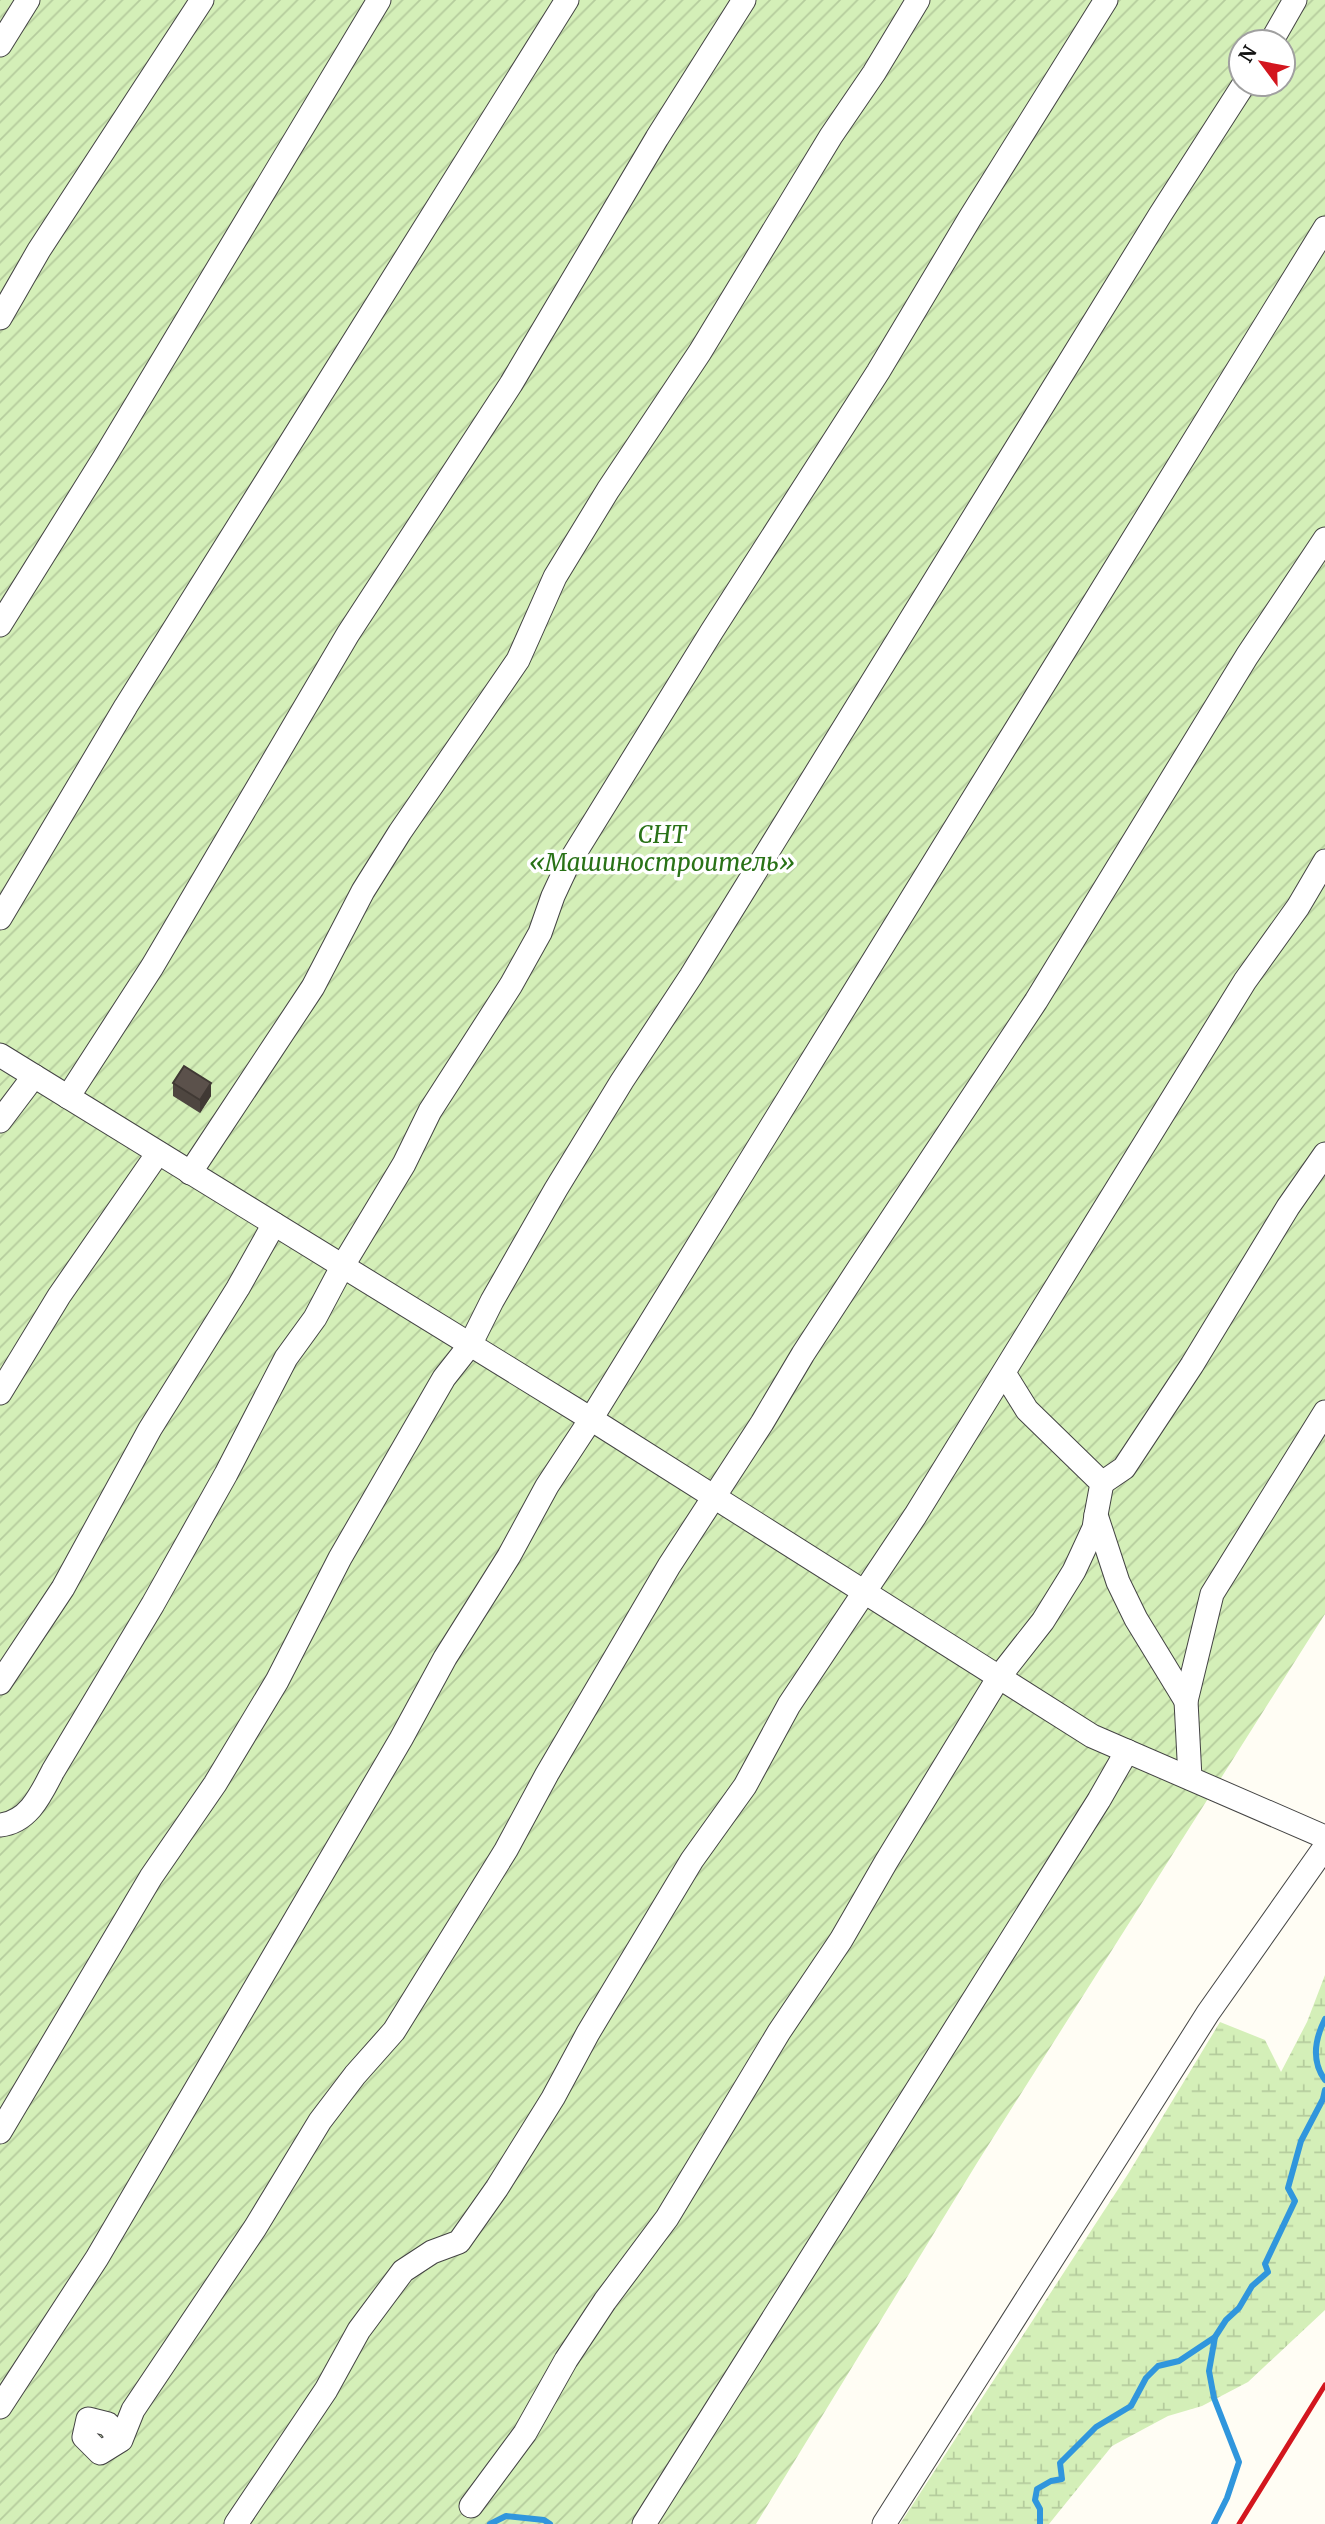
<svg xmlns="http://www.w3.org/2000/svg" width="1325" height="2524" font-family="Merriweather,serif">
<defs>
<pattern id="wetland-marsh" width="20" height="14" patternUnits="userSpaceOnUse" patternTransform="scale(1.75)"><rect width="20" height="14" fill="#d4efb8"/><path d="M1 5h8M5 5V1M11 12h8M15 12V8" fill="none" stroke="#b5cc9d"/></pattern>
<pattern id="garden-furrows" width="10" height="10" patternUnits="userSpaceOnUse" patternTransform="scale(1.75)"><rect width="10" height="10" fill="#d4efb8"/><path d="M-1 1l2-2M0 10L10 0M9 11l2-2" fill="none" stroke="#b5cc9d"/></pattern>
</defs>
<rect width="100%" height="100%" fill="#fffdf4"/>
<polygon fill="url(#wetland-marsh)" points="1325,1975 1325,2310 1248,2382 1202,2406 1168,2416 1112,2446 1049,2524 900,2524 1128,2174 1220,2022 1265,2040 1281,2072 1307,2022"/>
<path fill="url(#garden-furrows)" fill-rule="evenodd" d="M0,0H1325V1614L977,2163L756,2524H0ZM1241,42H1283V84H1241Z"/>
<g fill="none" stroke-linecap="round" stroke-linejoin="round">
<g stroke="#3096dd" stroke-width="6">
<path d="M1325,2019C1315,2039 1311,2061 1325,2080"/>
<polyline points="490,2524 506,2516 544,2520 550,2524"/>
<polyline points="1040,2524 1040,2509 1035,2500 1037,2489 1051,2481 1062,2479 1060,2463 1096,2427 1131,2406 1146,2378 1158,2366 1179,2361 1215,2337 1226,2320 1239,2308 1252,2286 1268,2272 1265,2264 1295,2201 1288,2188 1301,2141 1323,2099 1325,2090"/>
<polyline points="1214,2524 1227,2498 1239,2462 1214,2398 1209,2371 1215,2337"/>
</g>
<defs>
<g id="minor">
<polyline points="1271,42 1295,0"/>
<polyline points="0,45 28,0"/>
<polyline points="0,318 39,250 202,0"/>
<polyline points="0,625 104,458 379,0"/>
<polyline points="0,918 126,706 567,0"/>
<polyline points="0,1055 591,1419 1092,1736 1325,1837"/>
<polyline points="68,1097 152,967 348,634 511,384 657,138 744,0"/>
<polyline points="0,1121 34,1076"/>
<polyline points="190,1173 313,987 363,891 400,832 518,660 555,577 608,490 700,352 831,136 874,73 918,0"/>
<polyline points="1004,1373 1027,1410 1102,1483 1096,1515 1118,1582 1136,1619 1186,1701"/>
<polyline points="0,1393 59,1296 158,1153"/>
<polyline points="1102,1483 1124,1468 1192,1365 1288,1207 1325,1154"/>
<polyline points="0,1683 63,1588 150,1429 238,1288 274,1224"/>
<polyline points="1190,1778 1186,1701 1212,1594 1325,1412"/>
<path d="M0,1825C29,1822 41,1794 53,1771L153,1604L226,1474L286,1358L315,1318L342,1267L404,1164L430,1111L511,985L540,933L553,896L567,866L712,631L878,372L970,218L1106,0"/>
<polyline points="0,2132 151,1877 215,1784 277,1681 340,1558 444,1378 470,1345 492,1301 556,1189 622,1081 691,976 1160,215 1244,84"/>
<polyline points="0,2407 97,2258 401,1739 445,1658 509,1556 547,1486 591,1419 1325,228"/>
<polyline points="121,2440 108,2424 88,2419 84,2437 100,2453 121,2440 133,2410 255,2228 320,2121 355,2075 394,2031 506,1850 547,1774 669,1566 762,1423 803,1354 859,1268 1036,1001 1247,656 1325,539"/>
<polyline points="471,2506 525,2433 566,2360 605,2301 667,2218 779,2032 841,1940 886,1862 999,1677 1043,1621 1074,1571 1094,1528 1096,1515"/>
<polyline points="236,2524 326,2390 359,2330 403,2271 432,2252 459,2242 497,2188 553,2098 588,2033 692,1860 745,1786 789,1705 915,1516 1245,981 1298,907 1325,861"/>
<polyline points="644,2524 1099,1800 1127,1751"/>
<polyline points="884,2524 1208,2013 1325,1847"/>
</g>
</defs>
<use href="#minor" stroke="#444" stroke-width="25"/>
<use href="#minor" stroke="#fff" stroke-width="23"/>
<polyline stroke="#d3161e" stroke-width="5" points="1239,2524 1325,2385"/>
</g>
<polygon fill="#4e4640" points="173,1083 211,1096 200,1113 173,1096"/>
<polygon fill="#403934" points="211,1083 211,1096 200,1113 200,1100"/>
<polygon fill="#5b514b" stroke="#403934" stroke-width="2" points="184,1066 211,1083 200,1100 173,1083"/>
<g text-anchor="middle" stroke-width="7" stroke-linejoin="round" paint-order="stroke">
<g font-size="24" font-style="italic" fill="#297217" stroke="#fff">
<text x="662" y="843">СНТ<tspan x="662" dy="28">«Машиностроитель»</tspan></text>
</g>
</g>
<g transform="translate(1262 63) rotate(302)"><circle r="33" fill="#ffffff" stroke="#a0a0a0" stroke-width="2"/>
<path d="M0-5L12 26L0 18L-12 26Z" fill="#d3161e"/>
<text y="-10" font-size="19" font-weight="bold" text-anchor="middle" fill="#111111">N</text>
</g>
</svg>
